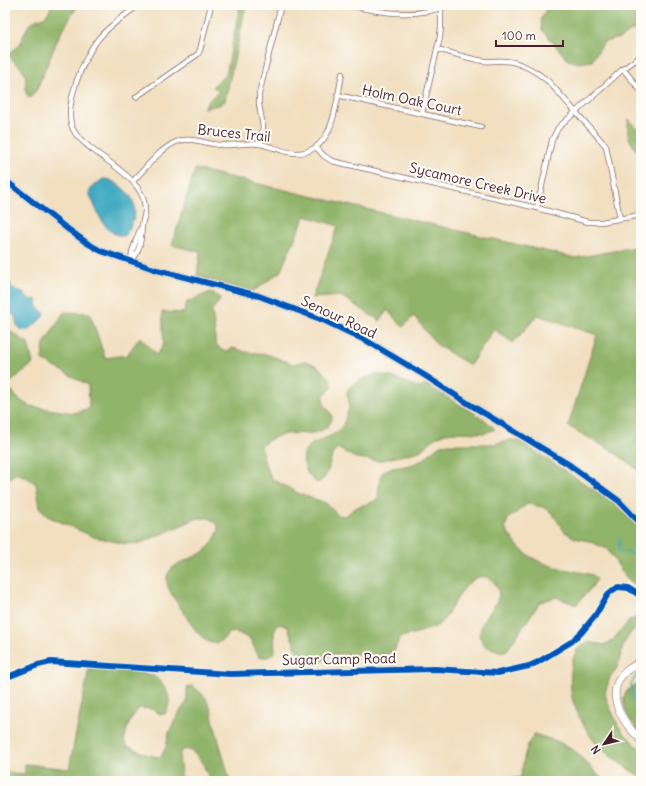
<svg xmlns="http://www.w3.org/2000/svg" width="646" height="786" font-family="Delius,sans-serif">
<rect width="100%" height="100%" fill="#fdfcf7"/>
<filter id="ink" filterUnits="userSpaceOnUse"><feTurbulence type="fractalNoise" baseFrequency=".025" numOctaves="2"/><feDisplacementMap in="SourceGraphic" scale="8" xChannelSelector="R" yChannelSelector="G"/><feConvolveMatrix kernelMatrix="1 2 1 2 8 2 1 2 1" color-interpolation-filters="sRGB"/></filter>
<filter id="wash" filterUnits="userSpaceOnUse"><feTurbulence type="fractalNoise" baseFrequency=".012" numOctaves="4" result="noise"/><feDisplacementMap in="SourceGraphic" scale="16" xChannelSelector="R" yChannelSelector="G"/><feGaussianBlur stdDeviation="0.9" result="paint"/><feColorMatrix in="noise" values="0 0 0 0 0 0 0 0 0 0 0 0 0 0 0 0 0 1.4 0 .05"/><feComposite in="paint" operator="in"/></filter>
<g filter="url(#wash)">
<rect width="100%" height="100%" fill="#f1dfc0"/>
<g fill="#90b469" stroke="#6d6a4a">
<path d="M52,5H78L59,36L37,89L31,97H28C23,89 28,80 24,72C20,65 12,61 8,55C12,51 18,47 21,42C24,36 25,29 29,25C40,14 44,24 52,5Z"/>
<polygon points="240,5 246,5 225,101 219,105 203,108 212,97 219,92 213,86 226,75"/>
<polygon points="548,5 641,5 641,25 620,38 604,42 592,61 579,63 568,60 542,30 541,19"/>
<path d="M629,119L641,133V158C632,142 624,138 629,119Z"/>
<polygon points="195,169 575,258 641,246 641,472 614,452 568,426 597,335 538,315 513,343 494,329 470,365 437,345 414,316 403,327 387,310 380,321 341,296 312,298 338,226 305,216 280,272 252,292 197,276 200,252 172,245"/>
<path d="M211,292L221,299L212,310L215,333V342L221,350L227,351L233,348L245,352L266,354L293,364L305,361L316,365L330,378L332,387L329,391L323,395C322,409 331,408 332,417C332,420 330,424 328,426C316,437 301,432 286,434C276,436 268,440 261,446L265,464L272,479L300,494L326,503L338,515L345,516L357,507L373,502L378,498L380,477L383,472L388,469L411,465L423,460L438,446L446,444H495L510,440L518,441L601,494L624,512L641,531V591L626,577L607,549L589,541L575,538L565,532L552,513L543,507L527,504L508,519L505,527C526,567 554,566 593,575L597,579L591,588L576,605L556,597L540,602L507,650L502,652L485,646L479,636C480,630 482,624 485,619C490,611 498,603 499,595C499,591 496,584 493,581C468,561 452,616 438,625C431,630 409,635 400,637L394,651L387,654H331L319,664H305L301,662L288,627L280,624L276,626L274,633L275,652L268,657H259L250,639L236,632L228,633C212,660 193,627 184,613C179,605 165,588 167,578C169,562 193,560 203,552C211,547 215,538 219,530L217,524L209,518H198L141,543L126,544L94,537L47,516L40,507L36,484C22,473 10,467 5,490V328L28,343L33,364L22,372L8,385L17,398L29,406L74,413L89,408L88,385L42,360L44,344L64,312L90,313L105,358L127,355L140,337L157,355L164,344L162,312L184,313L187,302Z"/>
<path d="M377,374L392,377L420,388L426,385L484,419L494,428V430L484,433L456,432L445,433L435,438L420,451L379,461L356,458L337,448C327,457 332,478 317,483C310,478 306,473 304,463C299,440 329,442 340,429C343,426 345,421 346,417C347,414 349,409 349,406C350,402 347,397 347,393C349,382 368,377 377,374Z"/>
<path d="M641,616V626L632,631L624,643L617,668L610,677L605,693L607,701L618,725L622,731L641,750V777C625,767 602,752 591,737C584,726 577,714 573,701C569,687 568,648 586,643C592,642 599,644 604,645L612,641L630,620Z"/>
<path d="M89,668C106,670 136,670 151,675C159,677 171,694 169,702C169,706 166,710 165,714H160L152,709L140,708C130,716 127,729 124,741L127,746L148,755L159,757C168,749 166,743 169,733C172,725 181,708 187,702V688L192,685L205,697L211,709L214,724L230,781H210C205,768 200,753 186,749L180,752C178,764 183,771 181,781H5V772L25,774V764L69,769Z"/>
<path d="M635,685H641V733C632,724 617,704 627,691C629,688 633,687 635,685Z"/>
<path d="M534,734L559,742L576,752L601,778L605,781H486L484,778C496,774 510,781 521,777C523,762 525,747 534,734Z"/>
</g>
<g fill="#41aac1" stroke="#466476">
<path d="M103,179C110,179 114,182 120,186C141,201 137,217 125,236C103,236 97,209 89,193L92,187Z"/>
<polygon points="5,277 14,290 21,291 29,299 37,300 38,308 46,314 29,330 21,330 17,325 15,316 7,311 5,308"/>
</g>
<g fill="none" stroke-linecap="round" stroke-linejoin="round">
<g stroke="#41aac1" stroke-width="1.5">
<polyline points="620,537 618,551 631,553 641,559"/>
<polyline points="641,674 636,675 631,685 636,714 641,719"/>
</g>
</g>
</g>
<g filter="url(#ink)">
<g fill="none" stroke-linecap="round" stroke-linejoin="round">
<defs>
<g id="minor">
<path d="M349,5C386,14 415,18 451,5"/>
<polyline points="5,7 7,5"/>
<path d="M437,49C452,53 467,58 483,61C490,62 497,60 505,61C521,62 537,72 549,82L606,146L620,219"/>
<polyline points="623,69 641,91"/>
<polyline points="337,95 481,127"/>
<polyline points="136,97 198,54 200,50 211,5"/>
<polyline points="422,113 440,37 441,27 441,9"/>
<polyline points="260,144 263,127 259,104 259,94 281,5"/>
<polyline points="316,147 324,156 332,161 537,208 588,222 601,222 641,215"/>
<path d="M133,181C146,168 159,150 176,142C191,136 205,144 221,145C234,146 248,142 260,144C272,146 284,153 296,153C335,153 336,102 342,74"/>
<polyline points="537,208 552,140 558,128 623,69 641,56"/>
<path d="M131,262C141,250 141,239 142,225C143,220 145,215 145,210C146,183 112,165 93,150C86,144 78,139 74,131C61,109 84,56 99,38C110,25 125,15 139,5"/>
<polyline points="131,262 132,252 140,229"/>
<polyline points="5,678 38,665 51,662 230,674 435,669 498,673 529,666 538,662 571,642 581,633 595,616 608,594 613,590 618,587 628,588 641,596"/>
</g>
<g id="tertiary">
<polyline points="5,180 65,227 87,243 101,251 157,270 259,296 323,320 367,341 424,375 469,404 568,464 619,501 641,524"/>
<polyline points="636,664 641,672"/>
</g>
<path id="secondary" d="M641,662C599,681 615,715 641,740"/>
</defs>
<use href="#minor" stroke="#84625f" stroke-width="6"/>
<use href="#tertiary" stroke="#84625f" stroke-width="8"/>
<use href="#secondary" stroke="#84625f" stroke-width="8"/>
<use href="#minor" stroke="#fff" stroke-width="4.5"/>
<use href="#tertiary" stroke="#fff" stroke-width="6"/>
<use href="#secondary" stroke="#fff" stroke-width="7"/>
<defs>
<g id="cycleway">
<polyline points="5,180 65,227 87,243 101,251 157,270 259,296 323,320 367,341 424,375 469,404 568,464 619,501 641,524"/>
<polyline points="5,678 38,665 51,662 230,674 435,669 498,673 529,666 538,662 571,642 581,633 595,616 608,594 613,590 618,587 628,588 641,596"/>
</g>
</defs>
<use href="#cycleway" stroke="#fdfcf7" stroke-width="8"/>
<use href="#cycleway" stroke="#0057b8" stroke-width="6"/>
</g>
</g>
<g text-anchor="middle" stroke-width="4" stroke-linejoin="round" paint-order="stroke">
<g font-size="14" fill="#4a1f2b" stroke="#fdfcf7">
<text transform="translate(412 100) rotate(12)" y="5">Holm Oak Court</text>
<text transform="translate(234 133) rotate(6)" y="5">Bruces Trail</text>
<text transform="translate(478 183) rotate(13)" y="5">Sycamore Creek Drive</text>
<text transform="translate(339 317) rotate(25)" y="5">Senour Road</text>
<text transform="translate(339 659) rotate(-1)" y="5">Sugar Camp Road</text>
</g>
</g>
<rect width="646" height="786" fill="none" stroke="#fdfcf7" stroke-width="20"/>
<g transform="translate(604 744) rotate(235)" stroke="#fdfcf7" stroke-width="3" paint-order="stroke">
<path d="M0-3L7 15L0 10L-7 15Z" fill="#4a1f2b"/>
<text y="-6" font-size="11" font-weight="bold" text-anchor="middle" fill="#4a1f2b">N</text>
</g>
<path d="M496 40v6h67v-6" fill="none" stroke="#4a1f2b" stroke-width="2"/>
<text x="502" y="40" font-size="12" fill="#4a1f2b" stroke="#fdfcf7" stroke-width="3" paint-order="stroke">100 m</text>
</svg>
